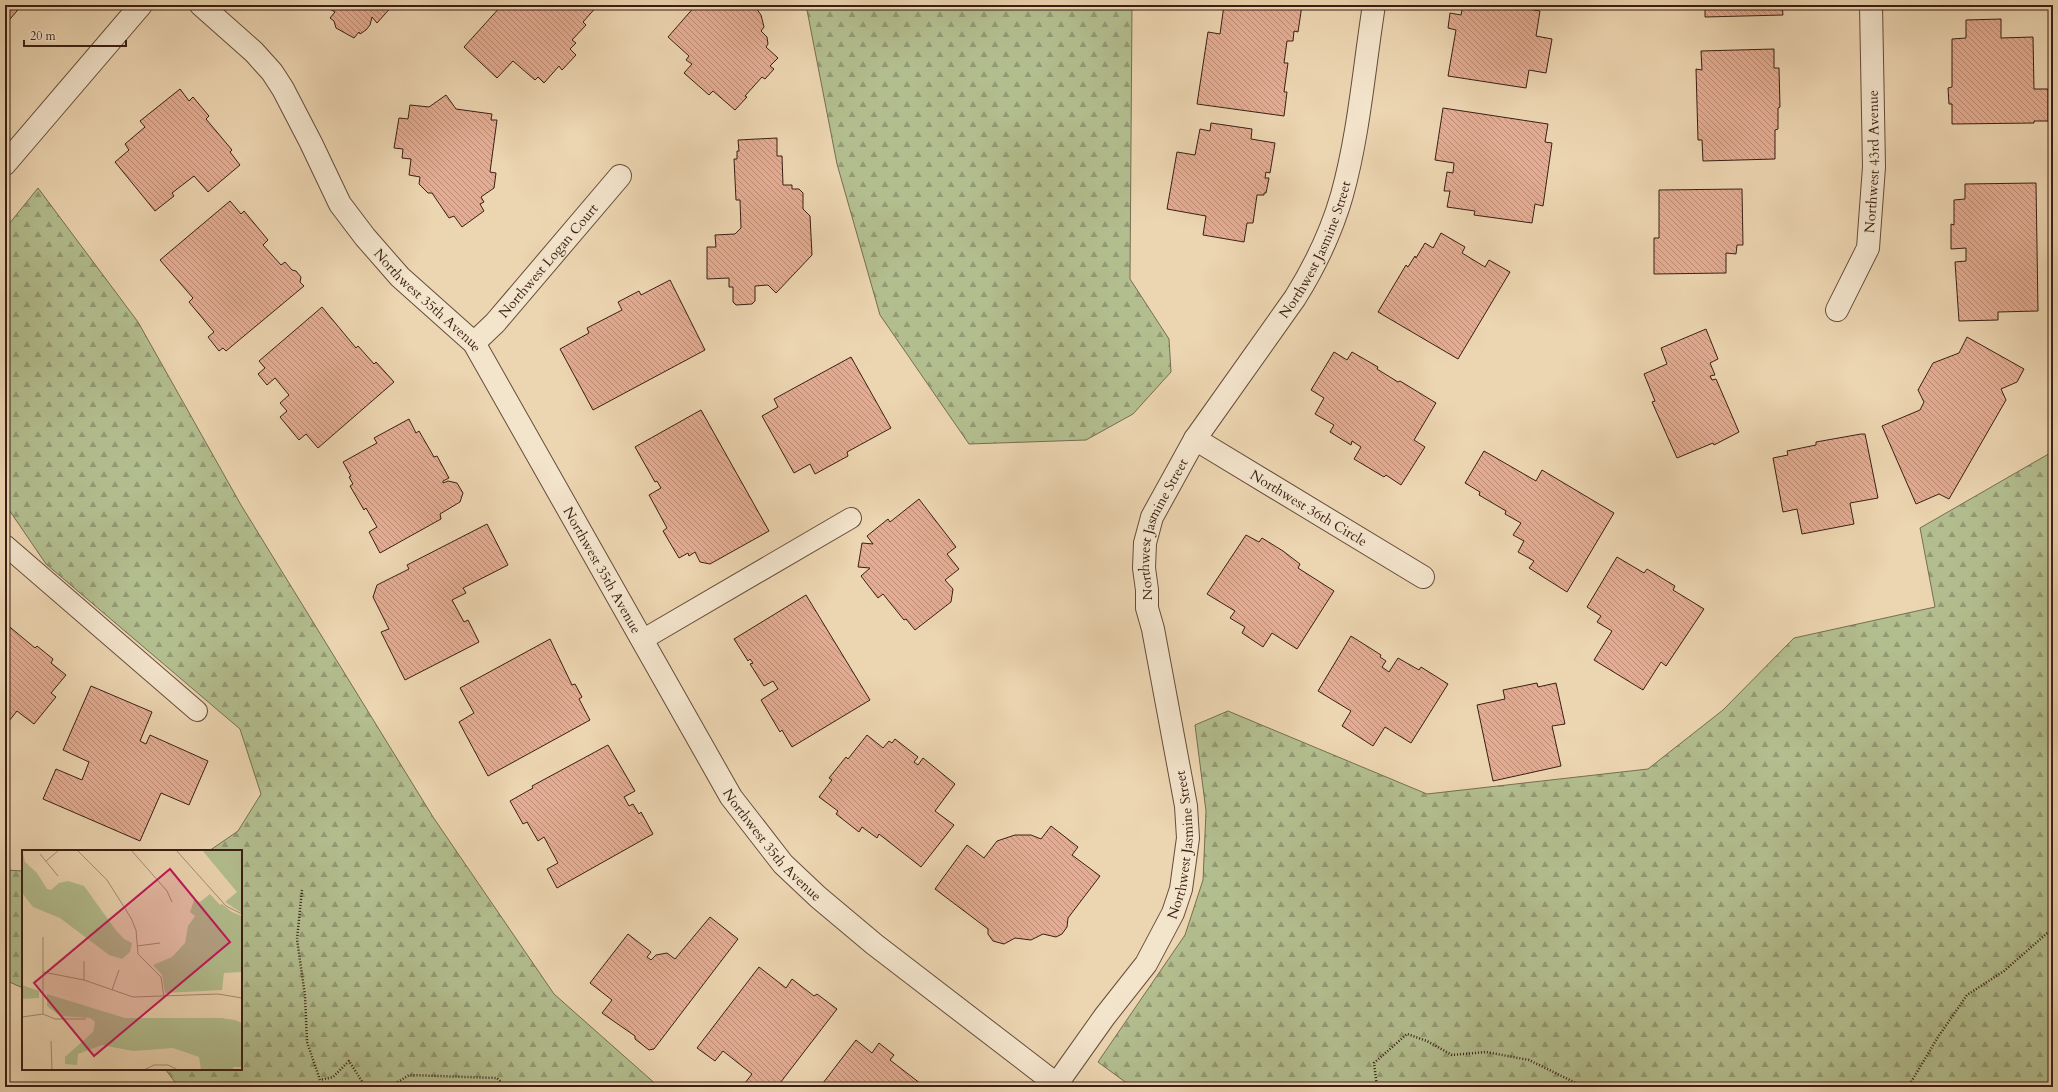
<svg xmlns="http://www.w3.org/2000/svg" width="2058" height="1092" font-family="Cardo,serif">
<defs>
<pattern id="forest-firs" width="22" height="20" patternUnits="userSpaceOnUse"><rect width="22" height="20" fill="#b3be8f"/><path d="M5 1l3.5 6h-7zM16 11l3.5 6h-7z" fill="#939a74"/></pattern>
<pattern id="building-back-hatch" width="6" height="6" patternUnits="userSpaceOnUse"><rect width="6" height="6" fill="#e4ac92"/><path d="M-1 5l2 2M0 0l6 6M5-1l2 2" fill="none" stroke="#ba8b76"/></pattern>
</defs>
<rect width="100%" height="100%" fill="#ecd5b1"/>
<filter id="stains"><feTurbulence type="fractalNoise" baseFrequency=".005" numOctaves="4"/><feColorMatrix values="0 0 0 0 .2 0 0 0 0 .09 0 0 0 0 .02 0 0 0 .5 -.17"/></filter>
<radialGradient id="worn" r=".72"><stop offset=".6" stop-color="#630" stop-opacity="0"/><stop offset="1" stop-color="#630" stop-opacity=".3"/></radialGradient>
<g fill="url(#forest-firs)" stroke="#766e51">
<polygon points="806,5 1132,5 1130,279 1169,339 1171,372 1133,414 1086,440 969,444 880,315 837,164"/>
<polygon points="38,188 138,322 241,505 433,817 554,994 659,1087 179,1087 165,1069 241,1069 241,851 209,851 238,831 261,794 240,729 46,564 5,504 5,229"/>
<polygon points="2052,452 2053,1087 1132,1087 1098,1062 1185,935 1203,880 1206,811 1195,725 1228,711 1427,794 1648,769 1723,710 1794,638 1935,607 1920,528"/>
<polygon points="5,870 23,871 23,988 5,980"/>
</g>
<g fill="url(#building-back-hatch)" stroke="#3a1f13">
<polygon points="5,5 28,5 25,8 22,5 5,25"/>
<polygon points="323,5 393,5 377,23 372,17 370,25 366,30 360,34 359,32 354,38 336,28 334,21 330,18 335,12"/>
<polygon points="502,5 598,5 583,22 586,25 572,40 576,43 570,49 576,55 562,70 559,66 544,83 538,77 535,80 513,61 497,78 464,47"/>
<polygon points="696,5 734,5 756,8 761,15 764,27 761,31 767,37 768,44 766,47 778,58 770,66 774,69 765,79 762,77 745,96 747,97 735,110 713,91 709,95 684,73 692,64 686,60 689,56 668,37"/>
<polygon points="1224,5 1302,5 1298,32 1294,31 1293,41 1287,41 1284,63 1288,63 1284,92 1287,92 1284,116 1197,104 1208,32 1220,34"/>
<polygon points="1463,5 1502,5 1540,11 1536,36 1552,39 1546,73 1529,70 1526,88 1448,76 1456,30 1448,28 1450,13 1461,15"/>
<polygon points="1705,5 1782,5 1783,15 1705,17"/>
<polygon points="2001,19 2001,38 2033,37 2034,89 2048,89 2048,121 2034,121 2034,123 1952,124 1952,104 1949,104 1948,88 1952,87 1952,39 1966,38 1966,20"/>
<polygon points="1774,49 1774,68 1779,68 1780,107 1778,108 1778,129 1775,130 1775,159 1703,161 1702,140 1698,140 1696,69 1702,70 1701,51"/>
<polygon points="180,89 189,101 193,97 209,116 206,119 232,150 230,152 240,165 208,192 194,176 172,193 174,196 155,211 115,162 129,150 125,144 145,127 140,121"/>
<polygon points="446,95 456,109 492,114 491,120 497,120 490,172 496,173 494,188 481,197 484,202 480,204 484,211 462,227 454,216 449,218 432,193 428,193 419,184 420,177 409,175 411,159 402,158 403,149 394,148 399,118 408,119 410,105 429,107"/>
<polygon points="1443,108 1548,124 1545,142 1552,143 1543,206 1535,204 1532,223 1474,215 1475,211 1447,207 1450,191 1444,191 1447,172 1453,173 1454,163 1435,160"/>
<polygon points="1211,123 1252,129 1251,139 1275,143 1270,173 1266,172 1265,178 1269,178 1266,193 1264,193 1264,195 1257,195 1253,223 1247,223 1244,242 1203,235 1206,216 1167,209 1177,152 1195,155 1200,129 1210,131"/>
<polygon points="777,138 777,156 782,156 783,185 792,185 792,189 799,189 803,193 803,209 810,216 812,255 776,293 768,285 755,286 755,301 752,304 736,305 733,302 733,287 729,287 729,278 707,279 707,247 716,247 715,235 735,234 741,228 740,200 736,200 734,159 737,159 737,151 739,151 738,140"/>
<polygon points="2036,183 2038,311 1998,312 1998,320 1959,321 1955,262 1966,261 1966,248 1951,249 1951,224 1954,225 1954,200 1965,199 1965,184"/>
<polygon points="1742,189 1743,245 1737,245 1736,254 1726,253 1726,273 1654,274 1654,238 1659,238 1659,190"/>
<polygon points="230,201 241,214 244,211 268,240 263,245 281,265 285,262 292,270 296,271 301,277 300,282 304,286 226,351 223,348 219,351 208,337 214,332 189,302 193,298 160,260"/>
<polygon points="1441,233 1465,247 1462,253 1485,267 1489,260 1510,272 1458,359 1378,312 1406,265 1408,267 1415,256 1416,258 1425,243 1433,248"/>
<polygon points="670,280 705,350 593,410 560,349 589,333 587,328 622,310 618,302 639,291 641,295"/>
<polygon points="322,307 356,348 358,346 374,364 376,362 394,382 318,448 306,434 299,440 280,417 287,411 280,403 289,395 275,378 267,385 258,374 265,368 259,361"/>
<polygon points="1706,329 1718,359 1710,363 1715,375 1710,376 1712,380 1716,379 1739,432 1714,445 1713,443 1677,458 1652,402 1655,401 1644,374 1667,364 1661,348"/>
<polygon points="1967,337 2024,369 2017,382 2001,389 2006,400 1949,499 1939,494 1916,504 1882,426 1920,410 1924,402 1918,390 1933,363 1959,353"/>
<polygon points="1334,352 1347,360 1352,352 1378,367 1377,369 1398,382 1400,381 1436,403 1414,440 1425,447 1401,485 1386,475 1384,477 1354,459 1361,447 1352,441 1351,445 1330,432 1334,425 1315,414 1324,398 1311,390"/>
<polygon points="851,357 891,428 847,452 848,456 815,474 810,464 794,473 762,416 778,407 774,399"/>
<polygon points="701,410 769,531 710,564 700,562 695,552 689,556 688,553 679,558 663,531 667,528 649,495 661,488 657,481 655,482 635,447"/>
<polygon points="409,419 416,433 419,431 434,457 437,456 449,478 443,481 443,483 448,481 457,483 463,493 460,502 440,514 441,519 380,553 369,532 377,527 366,508 364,510 350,486 353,484 349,477 351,476 343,462 377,443 374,438"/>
<polygon points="1861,434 1865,434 1878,498 1850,503 1854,524 1802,534 1797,509 1783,512 1773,458 1788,455 1787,451 1816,445 1816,442"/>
<polygon points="1484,451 1536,481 1542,470 1614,513 1567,592 1529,568 1534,561 1518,552 1524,541 1513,535 1521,523 1505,514 1506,511 1479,495 1480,492 1465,483"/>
<polygon points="919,499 956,547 947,554 959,569 945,580 953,589 951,602 915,630 906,619 904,620 883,594 878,598 861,576 870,568 858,567 862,543 873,544 867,536 888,519 890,522"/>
<polygon points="487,524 508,565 463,588 466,593 452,600 464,622 468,620 479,642 405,680 381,632 389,629 373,597 377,585 409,569 407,565"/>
<polygon points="1246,535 1259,542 1262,538 1283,551 1300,564 1298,568 1334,591 1297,649 1272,633 1263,647 1242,633 1245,627 1230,618 1235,611 1207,594"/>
<polygon points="1617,557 1644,573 1647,569 1675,586 1673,590 1704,609 1666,666 1661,662 1643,690 1594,660 1612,631 1597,622 1601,616 1587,607"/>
<polygon points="806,595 870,700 792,747 782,730 780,732 761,700 778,689 773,681 764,686 750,664 753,663 750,659 748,661 734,639"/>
<polygon points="5,623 35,648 37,646 53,659 51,663 66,675 51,693 56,697 34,724 17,711 5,726"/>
<polygon points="1351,636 1381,655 1380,657 1386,661 1382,667 1389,672 1398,658 1419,670 1421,667 1448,684 1411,743 1385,727 1373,746 1342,726 1351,711 1318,691"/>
<polygon points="550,639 572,685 575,684 582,697 579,699 590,720 488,776 459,722 474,713 460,688"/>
<polygon points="1537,683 1538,687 1556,683 1565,724 1552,726 1561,766 1493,781 1477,705 1505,699 1503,690"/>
<polygon points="91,686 152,712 140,741 146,744 150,735 208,761 189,805 161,793 140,841 43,799 56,769 82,780 89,762 63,750"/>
<polygon points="867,735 883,748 889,741 892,743 895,739 918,757 914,762 918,765 923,758 955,784 935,811 954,825 921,867 879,834 877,838 862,827 859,832 836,814 838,811 819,797 832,780 829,778 846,757 848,759"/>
<polygon points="608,745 635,791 624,797 629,806 633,804 639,814 641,812 653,834 557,888 547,869 558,863 544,837 538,841 527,822 523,824 510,801 533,788 532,786"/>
<polygon points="1051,826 1078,847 1072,855 1100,876 1068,918 1067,927 1062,934 1056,937 1043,934 1031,940 1015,938 1004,944 993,941 988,934 988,929 935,889 967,845 984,858 997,841 1015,835 1031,835 1041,839"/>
<polygon points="710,917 738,939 654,1049 649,1050 635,1039 635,1036 602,1013 612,1000 590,983 628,934 651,952 647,957 651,960 656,955 667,953 675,959"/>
<polygon points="759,967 786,988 792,979 814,996 817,994 837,1009 777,1087 751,1087 745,1083 752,1074 723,1051 715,1061 697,1048"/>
<polygon points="856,1040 872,1053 879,1043 894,1055 890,1060 925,1087 820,1087"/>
</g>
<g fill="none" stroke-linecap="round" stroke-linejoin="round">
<defs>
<g id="lane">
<polyline points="5,545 197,711"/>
<polyline points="642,640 851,518"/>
</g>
<g id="street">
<path id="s1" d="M201,5L254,52L272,72L283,89L311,143L340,204L365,237L400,277L474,343L731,797L783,864L818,897L874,944L1060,1087"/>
<polyline points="5,164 141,5"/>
<path id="s2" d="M1837,310L1868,248L1874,167L1871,5"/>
<path id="s3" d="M474,343L495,323L620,176"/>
<path id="s4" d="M1195,439L1423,577"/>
<path id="s5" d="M1056,1085L1105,1016L1146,964L1173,913L1181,889L1188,838L1186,806L1153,629L1147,608V590L1144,568L1145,543L1152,517L1195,439L1295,298C1315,266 1332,230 1342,195C1359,134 1364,68 1374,5"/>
</g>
</defs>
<use href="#lane" stroke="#664c3a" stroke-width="22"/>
<use href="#street" stroke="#664c3a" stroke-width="24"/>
<g stroke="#3a1f13" stroke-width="2.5" stroke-dasharray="1 2" stroke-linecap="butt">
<polyline points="302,890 297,939 305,996 307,1042 320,1080 333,1077 349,1061 363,1083 375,1087"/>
<polyline points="390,1087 409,1075 497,1078 506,1087"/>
<polyline points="1377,1087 1374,1063 1407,1034 1427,1041 1452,1055 1486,1052 1529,1060 1584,1087"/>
<polyline points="1908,1087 1938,1037 1967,995 2004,971 2053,928"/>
</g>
<use href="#lane" stroke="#f3e4cc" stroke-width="20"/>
<use href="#street" stroke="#f3e4cc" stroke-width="22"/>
</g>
<g text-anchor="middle" stroke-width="4" stroke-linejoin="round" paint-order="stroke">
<g font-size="14" fill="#3a1f13" stroke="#f3e4cc">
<text dy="5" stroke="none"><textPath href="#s2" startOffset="156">Northwest 43rd Avenue</textPath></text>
<text dy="5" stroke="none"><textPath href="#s5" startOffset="926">Northwest Jasmine Street</textPath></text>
<text dy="5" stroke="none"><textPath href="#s3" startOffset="111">Northwest Logan Court</textPath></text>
<text dy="5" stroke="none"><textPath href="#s1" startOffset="377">Northwest 35th Avenue</textPath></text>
<text dy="5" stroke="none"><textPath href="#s4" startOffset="133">Northwest 36th Circle</textPath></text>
<text dy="5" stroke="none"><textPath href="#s5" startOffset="602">Northwest Jasmine Street</textPath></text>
<text dy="5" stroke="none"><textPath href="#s1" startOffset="701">Northwest 35th Avenue</textPath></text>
<text dy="5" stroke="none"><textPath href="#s1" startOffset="1025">Northwest 35th Avenue</textPath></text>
<text dy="5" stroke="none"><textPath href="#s5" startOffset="278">Northwest Jasmine Street</textPath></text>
</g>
</g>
<g transform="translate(22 850)">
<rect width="220" height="220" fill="#ecd5b1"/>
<path d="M0,0L3,12L15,23L25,39L29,40L37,33L46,31L62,36L93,79L102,89L110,93L108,102L100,109L87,105L38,68L11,57L0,43ZM180,0H220V63L203,52L215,42ZM188,44L198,55L200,54L210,62L220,66V122L202,123L200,140L143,143L140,125L131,115L150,107L163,93L166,76L173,66L168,62L172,50L178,52ZM0,135L17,141V148L1,149L0,161ZM25,144L103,168H199L213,170L220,173V217H212L209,220H179L177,207L151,198L111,201L80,195L56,204L55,215L43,214V207L71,182L73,172L68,168L38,166L25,156Z" fill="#b3be8f"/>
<path fill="none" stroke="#a58c72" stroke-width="1" d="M55,0L85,30L109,68L114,80L116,104L139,127L142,147M109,0L145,41L150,52M154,0L204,56L220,64M18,4L36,26M24,11L37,0M115,96L138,93M21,122L62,130L111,147L196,144L220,148M62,130V111M90,140L97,120M21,164V87M0,167L21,164L33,169H64M29,191L30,220M122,220L132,215H146L156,220"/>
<path fill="#c2185b" fill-opacity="0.15" stroke="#c2185b" stroke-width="2" d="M148,19L208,92L72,206L12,133Z"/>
<rect width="220" height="220" fill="none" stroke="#3a1f13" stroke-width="2"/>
</g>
<rect width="2058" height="1092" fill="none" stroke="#ecd5b1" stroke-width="20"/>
<rect x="6" y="6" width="2046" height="1080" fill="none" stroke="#3a1f13" stroke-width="2"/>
<rect x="10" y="10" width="2038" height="1072" fill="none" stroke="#3a1f13"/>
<path d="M24 40v6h102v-6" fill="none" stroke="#3a1f13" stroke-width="2"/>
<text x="30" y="40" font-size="12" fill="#3a1f13" stroke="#f3e4cc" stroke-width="3" paint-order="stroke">20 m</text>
<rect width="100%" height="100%" filter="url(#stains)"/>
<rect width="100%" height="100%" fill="url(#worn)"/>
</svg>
